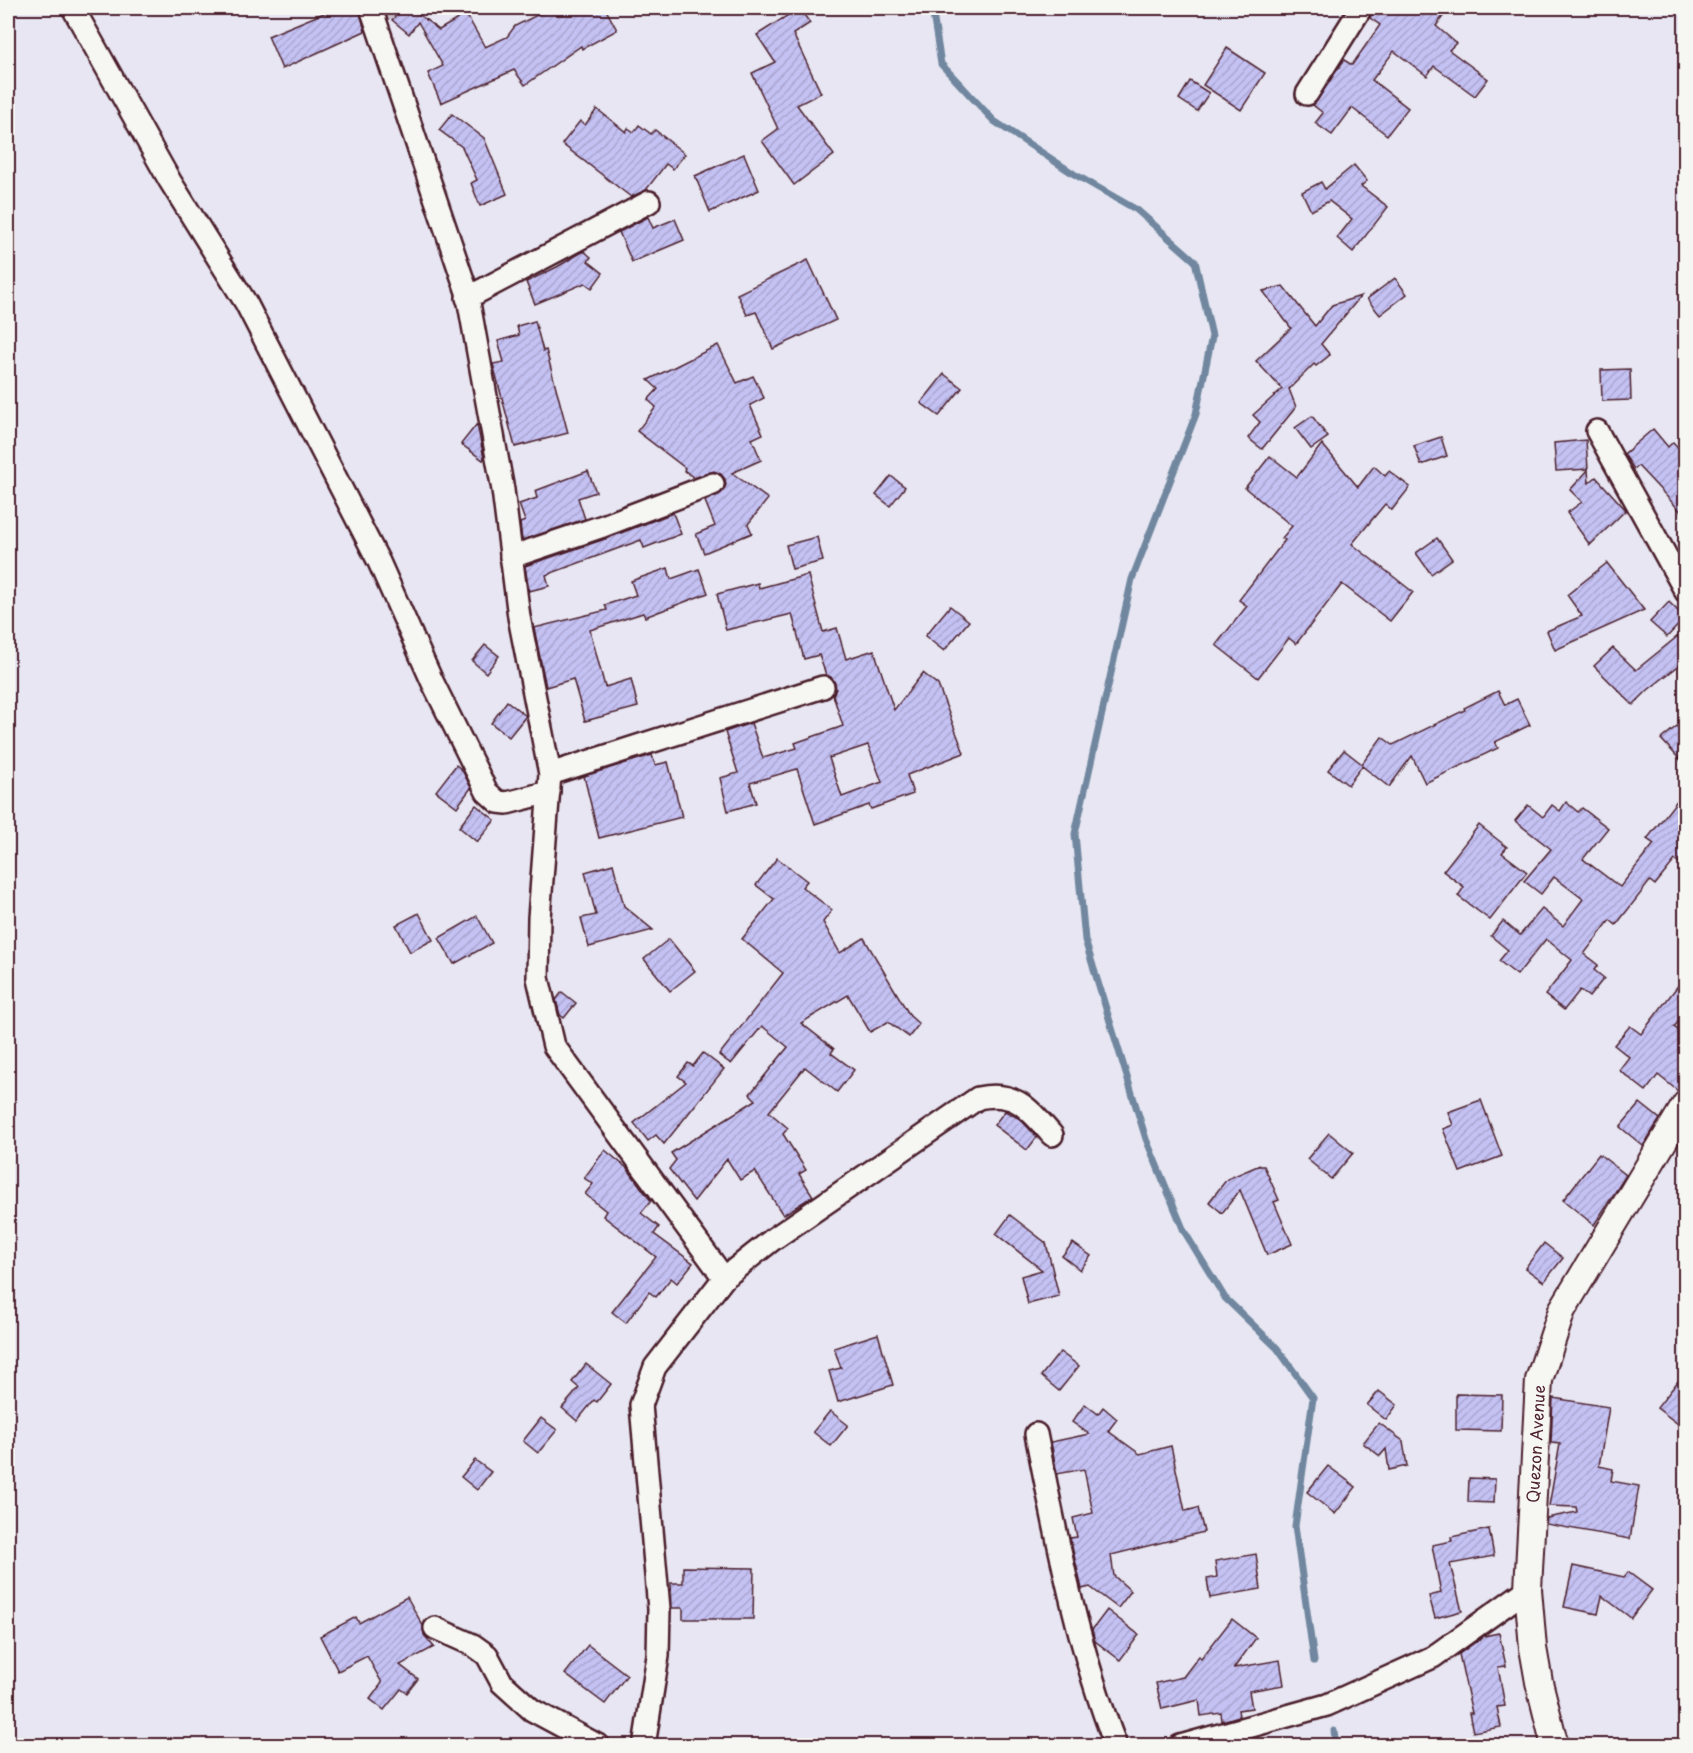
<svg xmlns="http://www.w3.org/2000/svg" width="1693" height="1753" font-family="'Playpen Sans',sans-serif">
<defs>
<pattern id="building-hatch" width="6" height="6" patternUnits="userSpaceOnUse" patternTransform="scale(1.5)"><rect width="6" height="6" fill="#c4c1f3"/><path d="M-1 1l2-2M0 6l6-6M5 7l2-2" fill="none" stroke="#aaa5d0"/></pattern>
</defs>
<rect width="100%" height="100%" fill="#e7e6f2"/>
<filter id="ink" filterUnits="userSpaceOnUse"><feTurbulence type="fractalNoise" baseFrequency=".0167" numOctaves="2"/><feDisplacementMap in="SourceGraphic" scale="12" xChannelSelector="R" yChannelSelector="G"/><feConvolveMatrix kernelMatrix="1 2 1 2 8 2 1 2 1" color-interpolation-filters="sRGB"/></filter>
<g filter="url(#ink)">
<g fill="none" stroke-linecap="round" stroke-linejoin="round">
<g stroke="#70879f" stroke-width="7">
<polyline points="932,8 941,64 994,121 1074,174 1137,210 1195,261 1212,336 1196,414 1132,579 1075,834 1085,940 1146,1139 1184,1231 1225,1298 1277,1348 1313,1398 1295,1526 1314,1661"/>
<polyline points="1334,1731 1336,1746"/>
</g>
</g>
<g fill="url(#building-hatch)" stroke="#4a1f2b" stroke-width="1.5" fill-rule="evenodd">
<polygon points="336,8 359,8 365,31 282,69 268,36"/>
<polygon points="401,8 411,8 439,30 466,14 485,47 507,37 515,26 551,8 605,8 617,30 582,49 581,46 525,85 514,70 441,103 428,73 443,66 418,22 409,34 392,20"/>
<polygon points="799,8 810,23 793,34 821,93 797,105 834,155 794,185 762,141 778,129 752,73 775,62 757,35"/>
<polygon points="1374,8 1449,8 1436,26 1456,43 1449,50 1488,79 1475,96 1434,66 1427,76 1394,51 1372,80 1408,108 1387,135 1352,108 1332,135 1315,123 1323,113 1313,105 1344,60 1352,65 1380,25 1370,18"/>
<polygon points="1227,48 1265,73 1241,110 1203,85"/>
<polygon points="1190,81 1209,93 1197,111 1179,99"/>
<polygon points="597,109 626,132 628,128 634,132 639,125 651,134 655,130 685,154 673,169 666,164 646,190 631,197 562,144 580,121 585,125"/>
<polygon points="452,114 484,138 507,194 480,206 471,183 477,180 462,147 439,130"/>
<polygon points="744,154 759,190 710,212 695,176"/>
<polygon points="1354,165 1367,181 1361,186 1388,207 1353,252 1337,238 1352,219 1329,201 1311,211 1302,192 1321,182 1325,189"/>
<polygon points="648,217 653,228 675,219 684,240 632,262 619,232"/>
<polygon points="584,251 591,257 588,261 603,273 592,288 585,283 535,304 526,282 557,267"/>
<polygon points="808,260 836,320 773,349 756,312 747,315 737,294"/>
<polygon points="1395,278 1407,294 1380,315 1367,299"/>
<polygon points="1283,286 1315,326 1332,305 1361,296 1321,344 1330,355 1316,366 1314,364 1289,389 1296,407 1262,449 1248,438 1260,422 1253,415 1282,389 1256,361 1291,328 1263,291"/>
<polygon points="535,321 543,351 546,350 568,433 515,447 493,364 504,362 498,341 519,335 517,326"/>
<polygon points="718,345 737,383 753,376 764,398 750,405 763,434 752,439 761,460 732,473 768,499 748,524 752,533 704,553 696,534 715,526 705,501 722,492 726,485 725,479 721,474 714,471 694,478 684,470 685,468 637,431 656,407 648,400 658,389 648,380"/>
<polygon points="1630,369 1631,400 1602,401 1601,370"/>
<polygon points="944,374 962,388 939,416 921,403"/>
<polygon points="1312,416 1328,437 1311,449 1295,428"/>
<polygon points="477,424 484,458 483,460 461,444"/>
<polygon points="1653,429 1668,447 1673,442 1686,456 1686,517 1638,466 1634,469 1624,454"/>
<polygon points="1441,437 1447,456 1421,465 1414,446"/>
<polygon points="1586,440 1588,469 1556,471 1554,443"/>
<polygon points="1322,444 1358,487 1374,466 1385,476 1389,471 1410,487 1392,510 1385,504 1352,544 1413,592 1390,621 1342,584 1296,644 1289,638 1258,678 1216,645 1247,606 1239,600 1285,540 1282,538 1292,526 1245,488 1270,456 1297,477"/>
<polygon points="1588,470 1589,483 1596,477 1626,510 1590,545 1567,513 1582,502 1570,490"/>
<polygon points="588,471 596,492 578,498 585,519 522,540 520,523 525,521 519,504 537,498 535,491"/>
<polygon points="891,476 905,487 890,506 876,495"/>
<polygon points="673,513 681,534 644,548 641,540 546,575 549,586 529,591 525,566 608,538"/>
<polygon points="817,537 823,561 792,569 786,545"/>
<polygon points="1437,538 1452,559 1431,574 1416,553"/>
<polygon points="1607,563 1644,610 1555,650 1547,631 1582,616 1567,595"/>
<polygon points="668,568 671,579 699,569 708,593 645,617 643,613 590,630 605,687 631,679 638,707 585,721 573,679 546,687 534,628 607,610 605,605 636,595 631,581"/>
<path d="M808,575L823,632L837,628L846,659L874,650L894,710L923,673L938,685L964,753L907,775L913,794L871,809L869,805L815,824L797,769L750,783L756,803L728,811L720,778L738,773L725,732L751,723L763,758L797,748L795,743L843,726L833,695L836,689L835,683L831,677L826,675L819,655L804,659L792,614L726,630L717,594L758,583L759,588ZM868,745L882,782L842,797L829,758Z"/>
<polygon points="1669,602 1685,618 1667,637 1650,622"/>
<polygon points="950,606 969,621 944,651 925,636"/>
<polygon points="1678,636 1686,646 1686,660 1648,690 1633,705 1594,666 1613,648 1636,670"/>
<polygon points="485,645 499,656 486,673 472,661"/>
<polygon points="1498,691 1505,705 1517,699 1530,725 1495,742 1498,748 1425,783 1412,756 1389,787 1362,766 1348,785 1328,770 1344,750 1362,764 1382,737 1393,745 1465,710 1464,708"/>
<polygon points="507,701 526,716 509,737 491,723"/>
<polygon points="1677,726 1686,735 1686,766 1661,739"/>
<polygon points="652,755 655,765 668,762 682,817 599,838 584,776"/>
<polygon points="456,765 462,770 471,788 457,807 436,791"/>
<polygon points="1686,789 1686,868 1675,860 1655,885 1650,881 1616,925 1610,920 1584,954 1598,965 1594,970 1604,978 1589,997 1580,990 1564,1010 1545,995 1572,960 1546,939 1517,975 1499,961 1508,950 1491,936 1503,921 1520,935 1542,909 1563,926 1583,899 1554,877 1541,894 1524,881 1551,849 1515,821 1528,805 1543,817 1552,805 1560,811 1566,802 1578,812 1582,808 1608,828 1583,859 1620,887 1654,844 1647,839"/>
<polygon points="476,805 495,820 477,842 459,827"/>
<polygon points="1479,825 1507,847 1502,853 1527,872 1490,920 1458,896 1464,887 1443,871"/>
<polygon points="777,858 807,881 802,887 832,910 823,922 840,953 864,938 910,1016 919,1024 909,1037 888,1022 870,1032 848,995 801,1023 834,1049 831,1053 854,1070 837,1092 805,1067 769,1112 788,1128 783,1134 806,1170 799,1174 813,1196 783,1215 755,1171 740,1180 727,1159 694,1201 669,1169 676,1160 671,1153 756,1100 750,1094 788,1047 762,1026 731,1064 719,1055 783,973 742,939 774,899 756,885"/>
<polygon points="613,864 624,906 653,930 589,947 581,918 596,915 585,872"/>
<polygon points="419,913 433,940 410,952 396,925"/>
<polygon points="477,916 492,943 454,964 439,938"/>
<polygon points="669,939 695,971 670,991 644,959"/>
<polygon points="1686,975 1686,1012 1674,1027 1686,1036 1686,1089 1678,1091 1658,1075 1646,1091 1619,1070 1629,1057 1614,1045 1630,1026 1641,1034"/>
<polygon points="562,992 576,1003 564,1018 560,1015 556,1000"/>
<polygon points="703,1053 724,1069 664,1144 656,1135 648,1141 634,1123 686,1082 678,1076 688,1063 693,1066"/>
<polygon points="1481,1100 1502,1156 1460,1172 1443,1129 1453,1125 1448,1112"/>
<polygon points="1640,1103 1660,1119 1643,1146 1620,1127"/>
<polygon points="1005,1111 1020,1119 1037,1137 1027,1150 994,1125"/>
<polygon points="1329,1133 1353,1153 1331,1179 1307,1159"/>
<polygon points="605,1150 627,1168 651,1201 641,1213 659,1227 654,1234 693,1263 677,1283 671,1278 656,1297 649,1292 626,1323 612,1312 656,1257 603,1216 606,1211 585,1194 593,1184 584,1178"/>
<polygon points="1599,1154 1626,1175 1594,1225 1563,1200"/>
<polygon points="1260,1165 1259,1166 1264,1166 1279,1200 1274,1202 1292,1244 1267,1255 1240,1190 1222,1213 1209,1202 1227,1179"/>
<polygon points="1010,1215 1046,1243 1059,1296 1028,1304 1021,1276 1042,1270 996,1234"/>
<polygon points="1073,1243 1091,1256 1080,1270 1062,1256"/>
<polygon points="1544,1243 1563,1258 1544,1282 1525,1268"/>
<polygon points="878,1334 893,1385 838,1402 829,1371 841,1368 834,1348"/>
<polygon points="1060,1352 1079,1366 1059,1391 1041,1376"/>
<polygon points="586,1364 611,1384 597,1402 594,1400 577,1421 562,1408 579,1388 572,1382"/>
<polygon points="1686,1371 1686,1430 1657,1408"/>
<polygon points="1379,1391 1397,1405 1386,1420 1367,1405"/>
<polygon points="1456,1394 1502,1395 1501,1431 1456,1430"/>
<polygon points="1553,1398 1609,1407 1599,1466 1613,1469 1611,1481 1639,1486 1630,1539 1546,1524 1547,1518 1577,1512 1576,1507 1549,1506 1560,1444 1551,1443"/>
<polygon points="1085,1404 1098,1414 1103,1407 1117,1419 1108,1431 1140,1454 1171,1446 1185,1511 1198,1508 1204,1532 1111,1555 1114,1576 1131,1591 1118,1608 1090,1587 1082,1589 1070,1538 1077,1537 1073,1518 1093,1513 1084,1469 1057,1474 1051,1442 1089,1434 1072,1422"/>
<polygon points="830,1411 848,1425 831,1446 813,1432"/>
<polygon points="541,1418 557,1430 538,1453 523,1441"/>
<polygon points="1379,1423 1403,1441 1407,1466 1389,1470 1386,1449 1380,1456 1363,1443"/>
<polygon points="475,1460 491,1472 477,1490 461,1477"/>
<polygon points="1328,1466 1356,1487 1335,1514 1307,1492"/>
<polygon points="1469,1478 1495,1479 1494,1503 1468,1502"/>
<polygon points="1489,1529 1494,1556 1450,1564 1462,1611 1435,1618 1429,1596 1441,1593 1432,1545 1452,1541 1451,1537"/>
<polygon points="1256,1554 1261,1589 1210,1598 1207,1579 1217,1577 1215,1561"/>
<polygon points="1573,1566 1624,1577 1628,1572 1652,1590 1631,1618 1602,1596 1598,1614 1564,1607"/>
<polygon points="683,1567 754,1568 753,1619 683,1619 683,1608 672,1608 671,1583 683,1583"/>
<polygon points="407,1597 423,1626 424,1635 434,1647 400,1665 418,1679 407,1693 401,1689 384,1710 370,1699 382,1683 367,1656 338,1671 320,1636 356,1617 359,1623"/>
<polygon points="1107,1610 1139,1635 1120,1660 1095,1641 1092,1630"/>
<polygon points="1232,1619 1256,1638 1234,1668 1280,1660 1284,1685 1249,1691 1252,1708 1238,1710 1239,1716 1222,1721 1221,1713 1201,1716 1199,1700 1162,1709 1156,1683 1183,1677 1199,1656 1201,1659"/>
<polygon points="1499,1633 1506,1666 1498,1667 1505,1706 1497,1707 1501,1727 1473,1732 1469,1713 1472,1713 1459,1654 1484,1636"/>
<polygon points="588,1645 627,1675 605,1704 565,1674"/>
</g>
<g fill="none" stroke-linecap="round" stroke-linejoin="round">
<polyline stroke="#c8beca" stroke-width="21" stroke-dasharray="21 10" stroke-linecap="butt" points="380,12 390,8"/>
<defs>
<g id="minor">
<polyline points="73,8 170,181 246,303 379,562 432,681 487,792 498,802 507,803 549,792"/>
<polyline points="371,8 467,292 503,490 519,617 550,774 539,918 538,978 554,1046 724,1278"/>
<polyline points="1307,94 1361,8"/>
<polyline points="467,298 649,202"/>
<polyline points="1597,431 1686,592"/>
<polyline points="511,557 603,526 713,484"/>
<polyline points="550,774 823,687"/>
<path d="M1036,1434C1057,1539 1077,1646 1116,1746"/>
<polyline points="435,1628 473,1645 487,1655 502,1683 532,1710 599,1746"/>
<path d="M644,1746L658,1656L659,1609L641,1405L655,1367L724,1278L772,1240L978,1098C1016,1090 1029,1109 1052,1135"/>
<polyline points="1180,1746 1327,1705 1433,1657 1528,1589"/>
</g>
<polyline id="tertiary" points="1555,1746 1539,1682 1533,1648 1528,1589 1539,1380 1562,1310 1686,1104"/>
</defs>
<use href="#minor" stroke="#4a1f2b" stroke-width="26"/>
<use href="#tertiary" stroke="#4a1f2b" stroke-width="30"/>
<use href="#minor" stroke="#f6f6f2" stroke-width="21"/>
<use href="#tertiary" stroke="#f6f6f2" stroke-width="26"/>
</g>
</g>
<g text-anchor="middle" stroke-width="4.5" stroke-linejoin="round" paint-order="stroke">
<g font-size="16" fill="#4a1f2b" stroke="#f6f6f2">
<text transform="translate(1536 1444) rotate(-87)" y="6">Quezon Avenue</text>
</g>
</g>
<rect width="1693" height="1753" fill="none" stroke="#f6f6f2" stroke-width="30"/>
<rect x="15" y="15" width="1663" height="1723" fill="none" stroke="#4a1f2b" stroke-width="2" filter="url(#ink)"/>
</svg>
